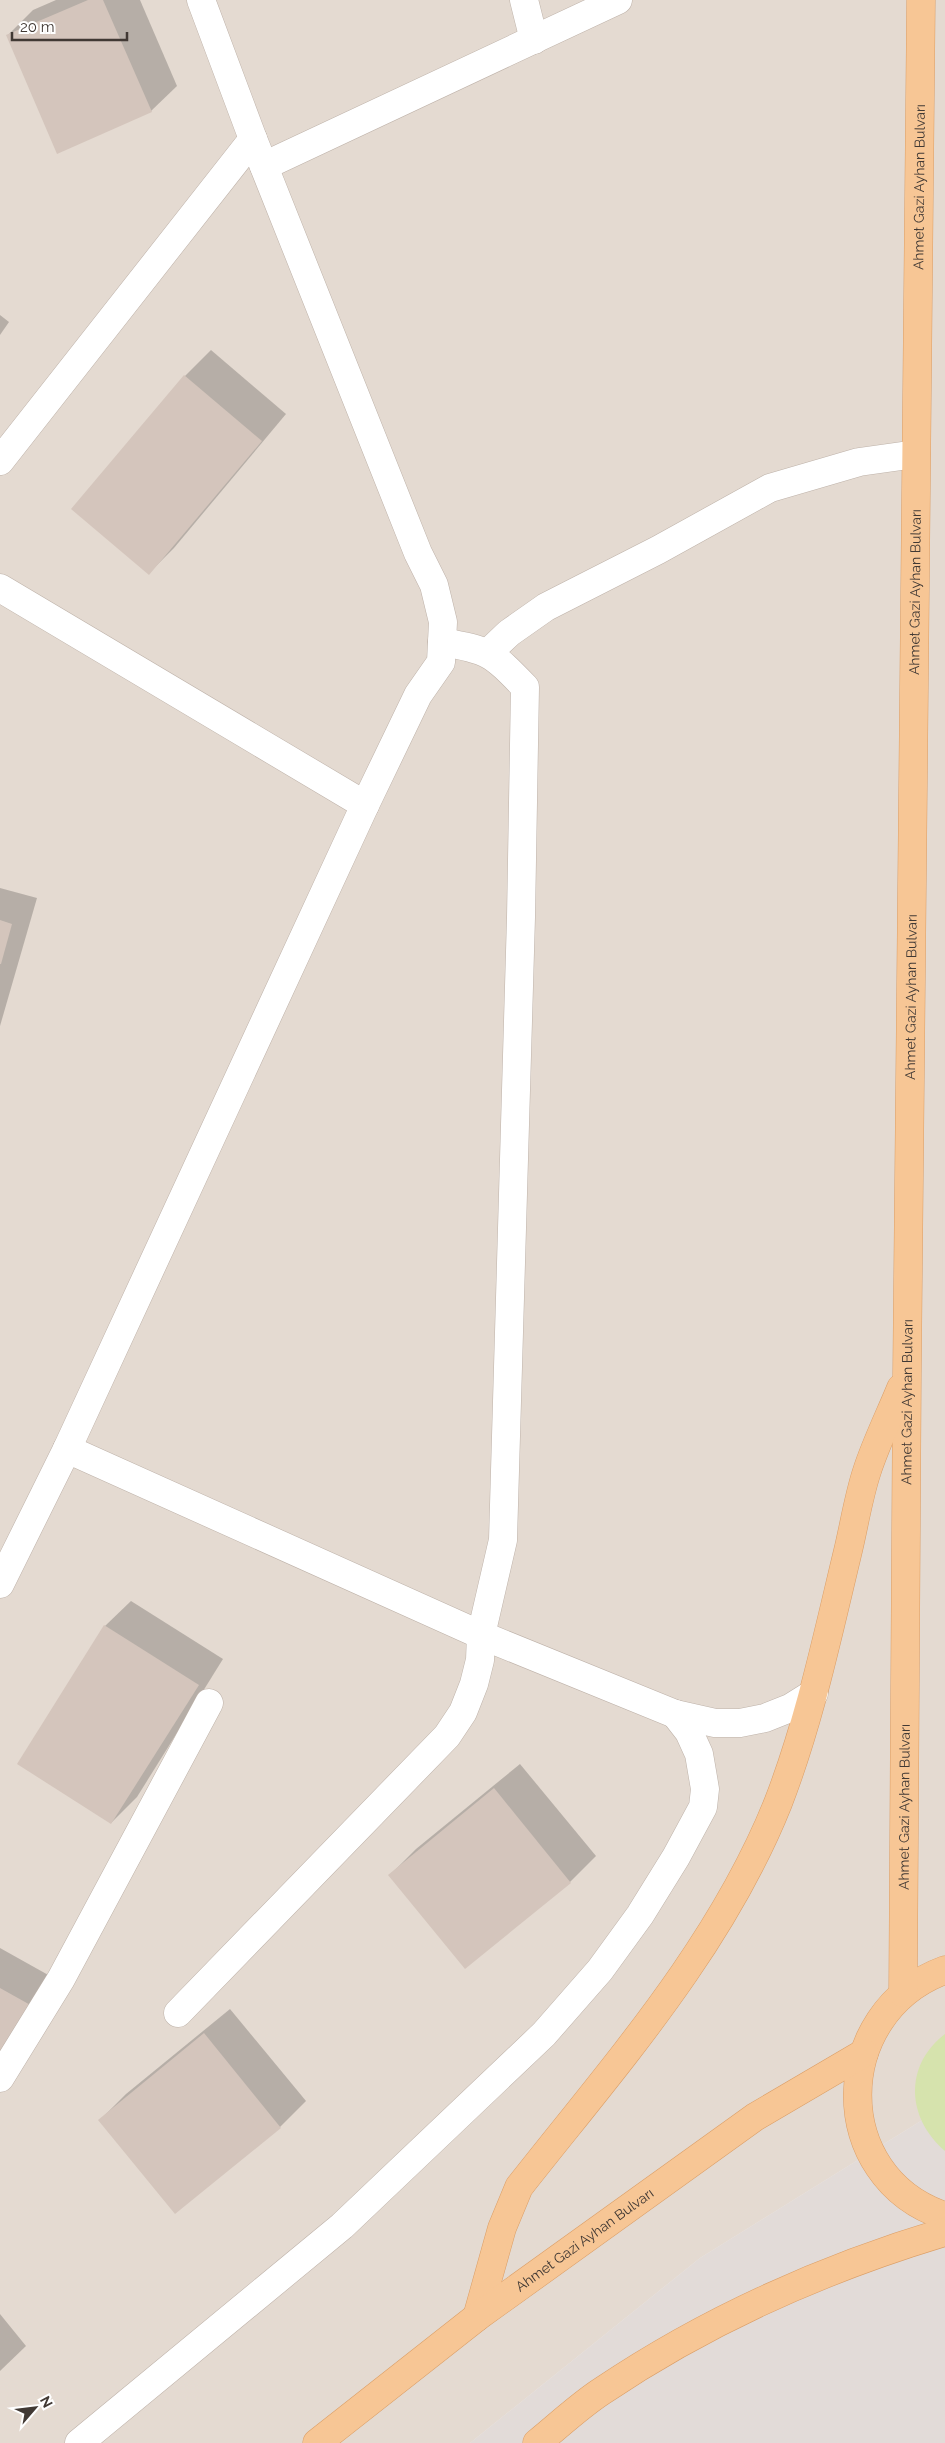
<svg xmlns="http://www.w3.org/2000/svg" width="945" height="2443" font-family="Raleway,sans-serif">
<rect width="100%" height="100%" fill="#f0e9e3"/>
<polygon fill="#e4dad1" points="0,0 945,0 945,2106 700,2258 470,2443 0,2443"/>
<polygon fill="#e2dbd8" points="945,2106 945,2443 470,2443 700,2258"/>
<path fill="#d6e3ad" d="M945,2034V2151C907,2119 903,2066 945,2034Z"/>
<g fill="#0003">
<polygon points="56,0 140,0 177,86 151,111 8,35 33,10"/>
<polygon points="0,315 9,322 0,335"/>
<polygon points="211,350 286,414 174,548 149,573 185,376"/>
<polygon points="0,888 37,898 0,1026"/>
<polygon points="131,1601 223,1659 137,1797 111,1823 105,1626"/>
<polygon points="520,1764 596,1856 570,1882 466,1967 390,1875 416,1849"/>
<polygon points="0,1948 59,1981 0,2084"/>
<polygon points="230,2009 306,2101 280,2127 176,2212 100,2120 126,2094"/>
<polygon points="0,2314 26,2346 0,2371"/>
</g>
<g fill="#d4c5bc">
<polygon points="88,0 103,0 152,112 57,154 6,35"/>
<polygon points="184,375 262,441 149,575 71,509"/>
<polygon points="0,920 12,924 1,964 0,964"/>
<polygon points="104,1625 199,1685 111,1824 17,1764"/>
<polygon points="494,1788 571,1883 465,1969 388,1875"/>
<polygon points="0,1988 34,2007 0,2067"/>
<polygon points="204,2033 281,2128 175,2214 98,2120"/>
</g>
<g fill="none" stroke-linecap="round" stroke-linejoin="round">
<defs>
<g id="minor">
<polyline points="524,0 534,40"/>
<polyline points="264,166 618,0"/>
<polyline points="0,461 253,139"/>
<polyline points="0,588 365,805"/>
<polyline points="488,653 509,633 546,607 658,550 770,488 859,462 916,454"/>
<polyline points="67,1449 481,1635 675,1714 715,1723 740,1723 765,1718 790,1708 814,1693"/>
<polyline points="0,1584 67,1449 365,805 418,695 441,662 443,622 434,585 418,553 253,139 201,0"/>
<path d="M178,2013L447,1736L463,1712L474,1684L480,1660L481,1635L503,1540L521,917L525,687C492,653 489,650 442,642"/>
<polyline points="0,2078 61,1979 209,1703"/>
<polyline points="79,2443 342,2226 544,2034 600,1970 640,1915 676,1857 703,1807 705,1789 699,1754 689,1732 675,1714"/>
</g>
<g id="major">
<path d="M945,1970C830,2012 827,2177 945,2216"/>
<path id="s1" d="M903,1993L907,1375L921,0"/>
<path d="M477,2317L502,2228L519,2187C614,2066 720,1948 778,1803C809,1723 827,1638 847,1555C854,1527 858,1498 867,1471C876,1443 890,1415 901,1388"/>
<path id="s2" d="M317,2443L477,2317L755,2117L864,2053"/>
<path d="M537,2443C558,2426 579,2406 602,2391C706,2321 825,2268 945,2232"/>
</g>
</defs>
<use href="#minor" stroke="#beb2a9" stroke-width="29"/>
<use href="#major" stroke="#db9e66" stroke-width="29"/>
<use href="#minor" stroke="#fff" stroke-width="28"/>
<use href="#major" stroke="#f7c695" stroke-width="28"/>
</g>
<g text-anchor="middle" stroke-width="4.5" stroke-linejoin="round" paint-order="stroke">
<g font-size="14" fill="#413934" stroke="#fff">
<text dy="5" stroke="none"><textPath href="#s1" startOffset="1806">Ahmet Gazi Ayhan Bulvarı</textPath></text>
<text dy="5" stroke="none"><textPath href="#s1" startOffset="1401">Ahmet Gazi Ayhan Bulvarı</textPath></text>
<text dy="5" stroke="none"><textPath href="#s1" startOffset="996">Ahmet Gazi Ayhan Bulvarı</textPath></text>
<text dy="5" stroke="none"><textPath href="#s1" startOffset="591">Ahmet Gazi Ayhan Bulvarı</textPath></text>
<text dy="5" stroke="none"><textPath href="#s1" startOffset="186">Ahmet Gazi Ayhan Bulvarı</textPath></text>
<text dy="5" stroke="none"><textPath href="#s2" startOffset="336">Ahmet Gazi Ayhan Bulvarı</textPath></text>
</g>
</g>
<g transform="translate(35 2408) rotate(62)" stroke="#ffffff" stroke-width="4" paint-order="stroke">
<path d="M0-4L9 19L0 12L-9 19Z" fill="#413934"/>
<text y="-8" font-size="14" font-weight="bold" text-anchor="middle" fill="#413934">N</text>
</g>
<path d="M12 32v8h115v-8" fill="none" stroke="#413934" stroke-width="2.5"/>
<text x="20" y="32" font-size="15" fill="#413934" stroke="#ffffff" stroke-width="4" paint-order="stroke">20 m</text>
</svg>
